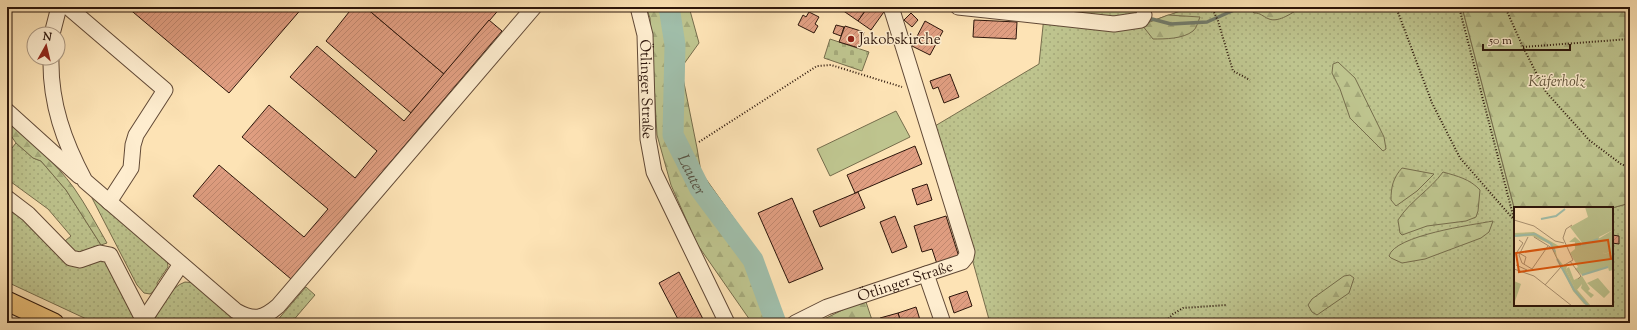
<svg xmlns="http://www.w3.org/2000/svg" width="1637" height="330" font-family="'Sorts Mill Goudy',serif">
<defs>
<pattern id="grass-dots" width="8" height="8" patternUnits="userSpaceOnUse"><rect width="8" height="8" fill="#bec48e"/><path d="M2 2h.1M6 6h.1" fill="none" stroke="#a4a879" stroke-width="1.8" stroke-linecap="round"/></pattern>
<pattern id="forest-firs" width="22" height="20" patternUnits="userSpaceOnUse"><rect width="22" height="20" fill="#bec48e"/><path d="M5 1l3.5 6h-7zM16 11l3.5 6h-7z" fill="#a4a879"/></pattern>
<pattern id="cemetery-stones" width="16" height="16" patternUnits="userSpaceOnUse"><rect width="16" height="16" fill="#bec48e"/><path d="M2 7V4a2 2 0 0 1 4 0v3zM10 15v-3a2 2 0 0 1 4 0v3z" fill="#a4a879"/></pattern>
<pattern id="building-hatch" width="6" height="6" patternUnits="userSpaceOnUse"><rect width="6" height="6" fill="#e09e81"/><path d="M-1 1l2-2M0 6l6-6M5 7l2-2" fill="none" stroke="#c0876e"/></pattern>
</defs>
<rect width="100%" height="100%" fill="#fde3b5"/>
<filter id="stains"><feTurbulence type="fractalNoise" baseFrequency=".005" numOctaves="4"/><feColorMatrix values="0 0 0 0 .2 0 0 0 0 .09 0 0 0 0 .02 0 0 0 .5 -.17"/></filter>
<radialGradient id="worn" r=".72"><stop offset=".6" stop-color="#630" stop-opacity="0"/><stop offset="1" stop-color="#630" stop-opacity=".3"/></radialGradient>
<g fill="url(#grass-dots)" stroke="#766d4c">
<polygon points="1045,7 1143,7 1152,21 1183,10 1182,7 1462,7 1515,211 1515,305 1612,305 1612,208 1630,203 1630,323 990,323 935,126 1039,64"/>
<polygon points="16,143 33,158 41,161 66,190 101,245 83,253 75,253 65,241 71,236 48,209 7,179 7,154"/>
<polygon points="95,193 167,258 168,267 157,283 158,288 150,294 144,293 137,285 92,198"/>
<polygon points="7,201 72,263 107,259 138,312 130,323 95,323 7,282"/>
<path d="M185,282L197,283L247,323H155L154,320C162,306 170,287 185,282Z"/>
<polygon points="306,287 315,295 291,323 275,323"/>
</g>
<g fill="url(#forest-firs)" stroke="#766d4c">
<polygon points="646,7 689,7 699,43 681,68 697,148 701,172 745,234 761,265 783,319 787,323 752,323 697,244 671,185 657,135 650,18"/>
<path d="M1250,7H1302C1293,12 1279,23 1269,19C1262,16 1261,13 1254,13Z"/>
<polygon points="1462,7 1630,7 1630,203 1612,208 1515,208 1515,211"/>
<path d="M1168,15L1200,17C1198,21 1197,28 1193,31C1183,39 1165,39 1153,39L1142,25Z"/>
<polygon points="1338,62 1355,78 1384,137 1386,149 1383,151 1350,118 1340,89 1332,73 1333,64"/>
<path d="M7,120C30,141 55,162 74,188C86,205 96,224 107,243L101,245L66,190L41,161L33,158L16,143L7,130Z"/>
<path d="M1402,168L1434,174L1417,191L1396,206L1391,200C1391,187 1393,178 1402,168Z"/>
<path d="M1443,172C1457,176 1470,179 1480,190L1478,211L1476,217L1466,221L1427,226L1402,235L1400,233L1398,220C1410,201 1430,190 1443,172Z"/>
<path d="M1493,221L1489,232L1481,238L1425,259L1402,263L1391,258L1389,256C1395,235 1472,225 1493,221Z"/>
<polygon points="1350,275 1354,278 1349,293 1317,315 1312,312 1308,305 1312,299 1344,276"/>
<polygon points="865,299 872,320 867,323 816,323"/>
</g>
<polygon fill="url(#cemetery-stones)" stroke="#766d4c" points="830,39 869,52 862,71 824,58"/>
<polygon fill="#bec48e" stroke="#766d4c" points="896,111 910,137 830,176 817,149"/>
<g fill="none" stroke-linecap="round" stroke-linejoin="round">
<polyline stroke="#727b6a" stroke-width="3.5" points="1146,21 1152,19 1171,24 1207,22 1241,7"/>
<path stroke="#a0beaa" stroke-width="21" id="s1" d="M669,7L675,45L673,135L700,189L753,260L776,323"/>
</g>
<g fill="url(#building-hatch)" stroke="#2d160b">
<polygon points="127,7 303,7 229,93"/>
<polygon points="353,7 365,7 444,74 411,113 326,41"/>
<polygon points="365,7 501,7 444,74"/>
<polygon points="837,7 849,7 845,12"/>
<polygon points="849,7 868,7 858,21 845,12"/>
<polygon points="868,7 883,7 886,9 871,30 858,21"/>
<polygon points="809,12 819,17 815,24 818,26 814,33 798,25 803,15 806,17"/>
<polygon points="911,13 918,20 912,27 904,20"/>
<polygon points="489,20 502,31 291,279 193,196 219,165 304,237 328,209 242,137 269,105 355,178 377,151 290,77 317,46 404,121"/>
<polygon points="974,20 1017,22 1016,39 973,37"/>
<polygon points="925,21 943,31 930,55 912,46"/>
<polygon points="836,25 844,27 841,36 833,33"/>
<polygon points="845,26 864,32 859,48 839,42"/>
<polygon points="950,74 959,97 944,103 938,87 933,89 930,81"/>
<polygon points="915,146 922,164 855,193 847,175"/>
<polygon points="927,184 932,200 917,205 912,189"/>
<polygon points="858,192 865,208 820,227 813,211"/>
<polygon points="792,198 823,269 789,283 758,213"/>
<polygon points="895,216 907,247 892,253 880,222"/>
<polygon points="946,216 959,257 937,264 932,249 922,252 914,226"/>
<polygon points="1612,235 1619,236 1619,244 1612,243"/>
<polygon points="679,272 705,323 680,323 659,283"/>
<polygon points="967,291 972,306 954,313 949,297"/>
<polygon points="916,307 921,323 901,323 898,313"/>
<polygon points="898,313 901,323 881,323 880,318"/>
</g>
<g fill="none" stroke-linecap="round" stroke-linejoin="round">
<defs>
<g id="minor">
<polyline points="68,7 165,90 136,135 133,145 131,168 109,202"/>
<path id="s2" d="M638,7L645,35L648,139L654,172L727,323"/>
<polyline points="958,7 1114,24 1141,20 1144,15"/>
<polyline points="52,34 59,7"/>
<path d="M51,58C50,103 64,142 85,181L236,311C254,321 263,319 278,306L534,7"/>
<polyline points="7,111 79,176"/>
<polyline points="7,198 28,214 71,258 80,260 100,253 110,255 144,321"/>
<polyline points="926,274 943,323"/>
<polyline points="142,323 181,264"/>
<path id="s3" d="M795,323L827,307L962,262L966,257L967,252L891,7"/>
</g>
<polyline id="major" points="7,301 54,323"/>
</defs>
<use href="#minor" stroke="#614936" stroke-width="17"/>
<use href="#major" stroke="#2d160b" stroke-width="21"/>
<g stroke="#2d160b" stroke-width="2" stroke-dasharray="1 2" stroke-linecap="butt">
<polyline points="1200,7 1214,12 1218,21 1233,71 1250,80"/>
<polyline points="1396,7 1432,103 1460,158 1515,221"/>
<polyline points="1459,7 1514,219"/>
<polyline points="1505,7 1523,47 1546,92 1589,140 1621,164 1630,168"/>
<polyline points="1523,47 1630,39"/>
<polyline points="699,142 817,66 831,65 902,87"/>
<polyline points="1164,323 1173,314 1183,308 1227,305"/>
</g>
<use href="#minor" stroke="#feedcf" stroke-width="15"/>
<use href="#major" stroke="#eec27a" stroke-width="19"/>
</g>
<circle fill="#8f2418" stroke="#feedcf" stroke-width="1.5" cx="851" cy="39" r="4"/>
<g text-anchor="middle" stroke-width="3" stroke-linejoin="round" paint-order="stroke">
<g font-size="15" fill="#2d160b" stroke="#feedcf" text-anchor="start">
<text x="859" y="44">Jakobskirche</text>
</g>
<g font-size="15" font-style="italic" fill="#605339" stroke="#feedcf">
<text x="1557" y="86">Käferholz</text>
</g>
<g font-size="15" fill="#2d160b" stroke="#feedcf">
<text dy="5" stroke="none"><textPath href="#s2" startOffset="83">Ötlinger Straße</textPath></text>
<text dy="5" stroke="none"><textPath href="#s3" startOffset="118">Ötlinger Straße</textPath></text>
</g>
<g font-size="16" font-style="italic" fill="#555143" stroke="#feedcf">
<text dy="6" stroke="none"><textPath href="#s1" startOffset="172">Lauter</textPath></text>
</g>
</g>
<g transform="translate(1514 207)">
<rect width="99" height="99" fill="#fde3b5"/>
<path d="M71,0H99V23L85,30L90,47L96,45L99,50V63L95,64L94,60L68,68L61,62L64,60L56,46L61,42V35H55L61,30L69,37L56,20L74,10ZM55,60L60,73L68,69L76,82L74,84L80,88L77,91L67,81L68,77L62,84L52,62Z" fill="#bec48e"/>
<path d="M99,23V50L96,45L90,47L84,34H81ZM20,25L45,39L41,41L43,50L49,58L54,57L52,62L60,79L77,99L70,97L59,84L36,37L18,29L0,30V26ZM84,71L96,85L90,91L73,76Z" fill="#bec48e"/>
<path d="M0,74L7,77L0,97Z" fill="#bec48e"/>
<path fill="none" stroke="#a0beaa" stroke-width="2" d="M27,12L42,9L51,2M0,29L21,27L37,37L41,45M68,38L84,32M43,52L60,83L74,99M68,68L94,60"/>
<path fill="none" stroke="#aa9171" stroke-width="1" d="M0,13L20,19L41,34L50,36M14,30L5,48L8,56L18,62L34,39M20,30L38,41L47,60M52,39L67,38M3,45L9,36L5,33M5,46L12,50L10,57M56,54L67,69L64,72M2,58L13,63M0,62L20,69L58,99M31,78L47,60L59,53L49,31L52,22L58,18"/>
<path fill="#df560c" fill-opacity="0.15" stroke="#df560c" stroke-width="2" d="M94,33L97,52L5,65L2,46Z"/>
<rect width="99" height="99" fill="none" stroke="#2d160b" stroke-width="2"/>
</g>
<rect width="1637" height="330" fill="none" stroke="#fde3b5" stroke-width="24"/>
<rect x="8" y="8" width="1621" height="314" fill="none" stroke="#2d160b" stroke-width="2"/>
<rect x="12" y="12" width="1613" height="306" fill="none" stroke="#2d160b"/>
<g transform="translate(46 46) rotate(8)"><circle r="19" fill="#feedcf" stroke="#aa9781"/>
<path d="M0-3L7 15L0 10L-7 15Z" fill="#8f2418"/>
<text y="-6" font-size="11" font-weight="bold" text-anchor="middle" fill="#2d160b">N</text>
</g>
<path d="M1483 44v6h87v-6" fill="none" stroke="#2d160b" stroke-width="2"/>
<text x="1489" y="44" font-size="12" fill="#2d160b" stroke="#feedcf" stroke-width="3" paint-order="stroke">50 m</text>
<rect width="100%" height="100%" filter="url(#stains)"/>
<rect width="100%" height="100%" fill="url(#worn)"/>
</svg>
